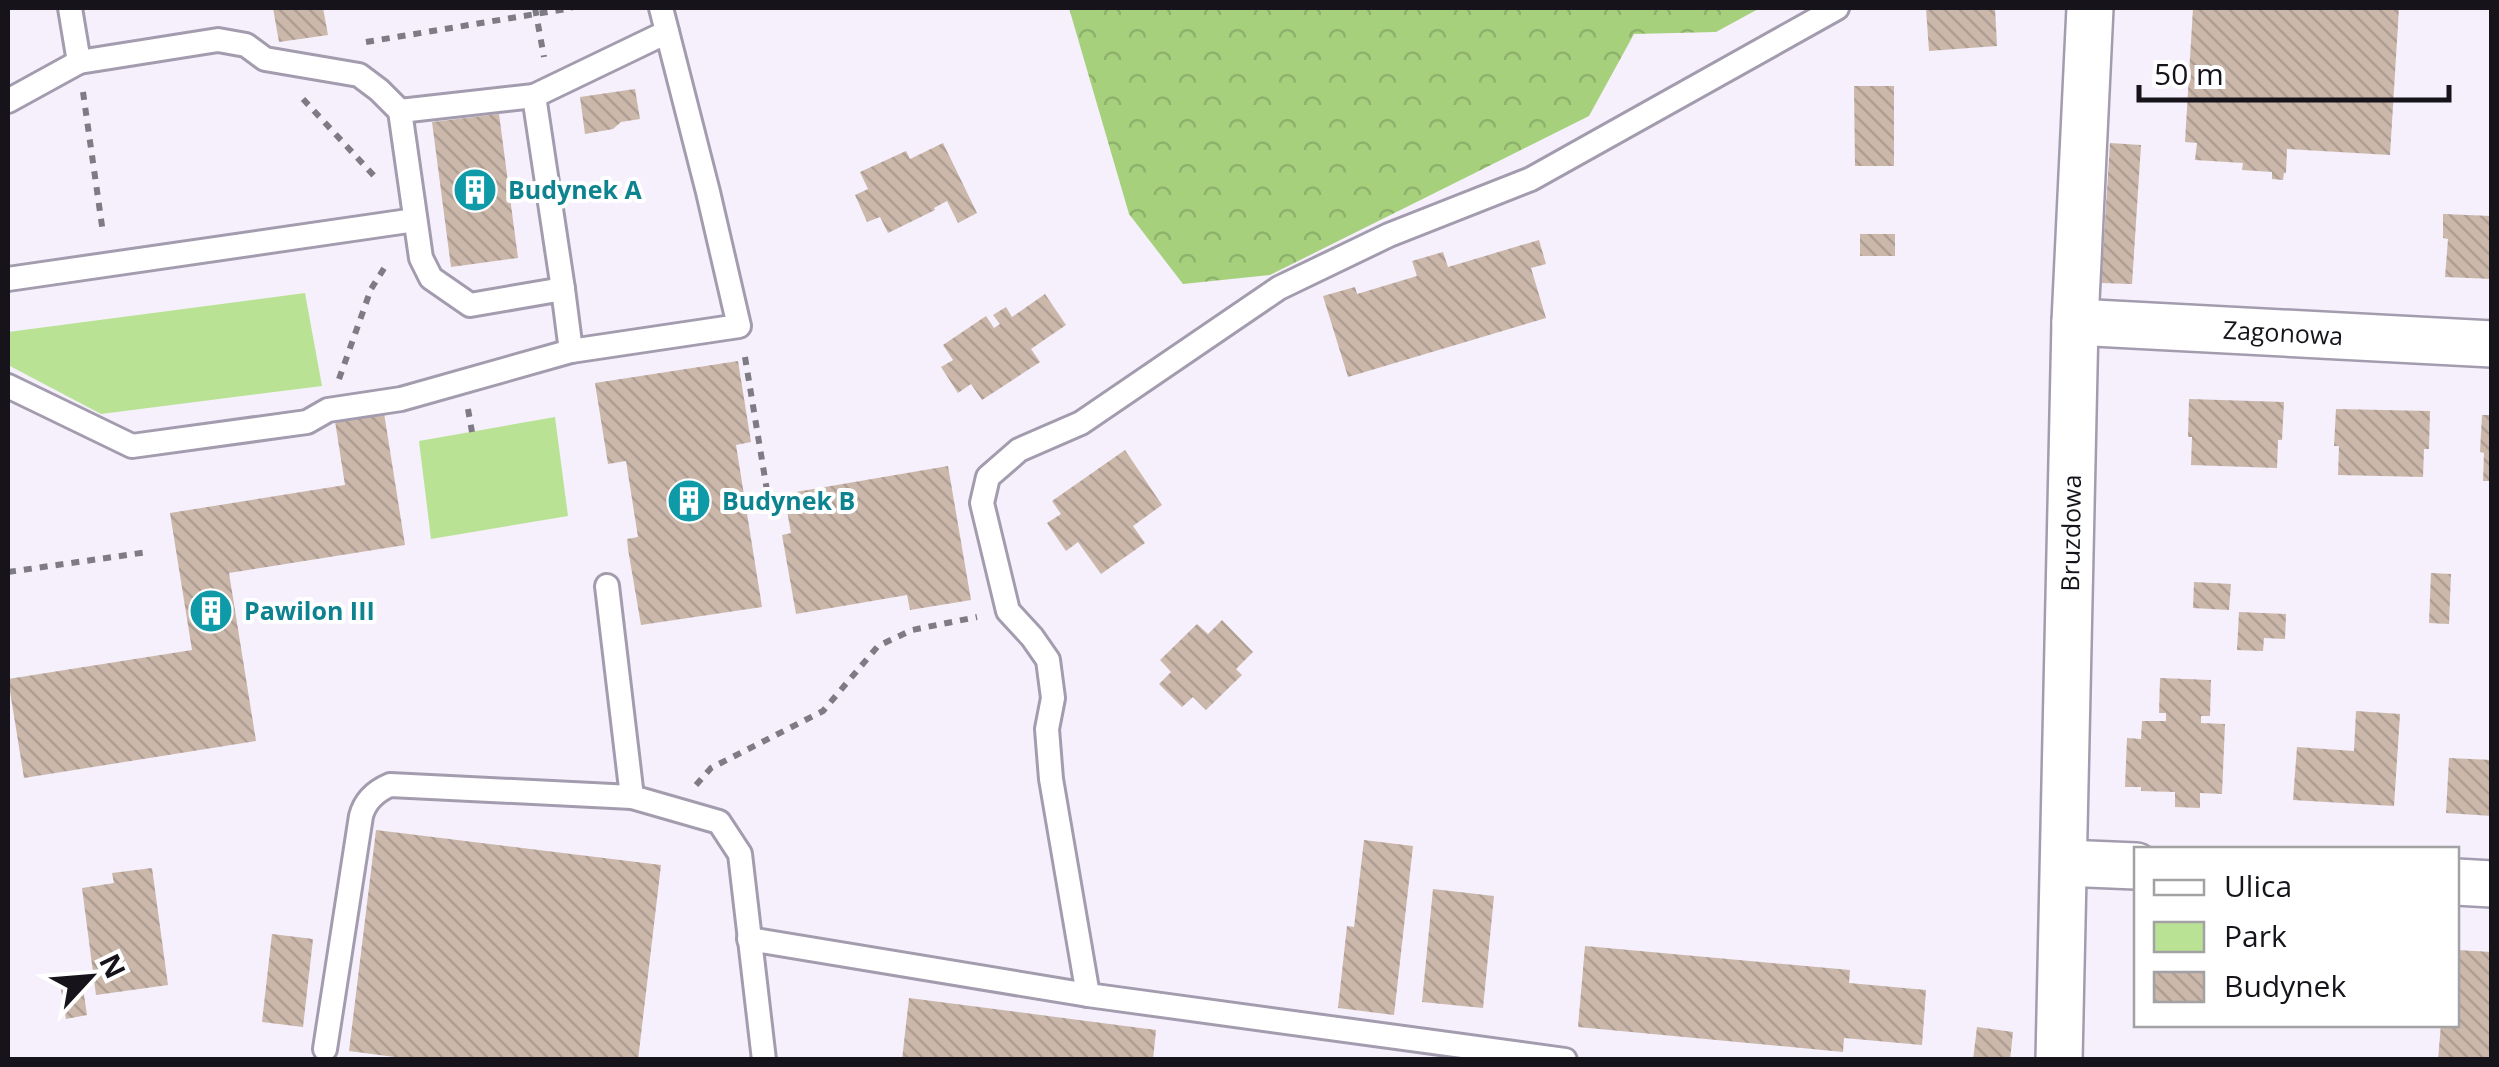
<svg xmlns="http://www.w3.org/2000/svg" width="2499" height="1067" font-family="'Open Sans',sans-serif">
<defs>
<pattern id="forest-crowns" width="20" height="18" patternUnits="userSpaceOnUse" patternTransform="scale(2.5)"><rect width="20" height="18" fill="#a6d07c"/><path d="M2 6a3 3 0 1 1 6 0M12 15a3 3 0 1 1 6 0" fill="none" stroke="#8eb26b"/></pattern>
<pattern id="building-back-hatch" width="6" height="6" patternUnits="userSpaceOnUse" patternTransform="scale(2.5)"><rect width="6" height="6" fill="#cbb8ab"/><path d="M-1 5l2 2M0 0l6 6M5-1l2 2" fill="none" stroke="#ae9d93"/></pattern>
</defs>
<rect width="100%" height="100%" fill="#f5f0fc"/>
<g fill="#bae294">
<polygon points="305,293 322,386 101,414 8,365 8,332"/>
<polygon points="555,417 568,516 431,539 419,441"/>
</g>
<polygon fill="url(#forest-crowns)" points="1069,8 1760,8 1716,32 1634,34 1589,116 1270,275 1183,284 1129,214"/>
<g fill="url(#building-back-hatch)">
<polygon points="273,8 323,8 328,35 279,42"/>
<polygon points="1926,8 1995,8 1997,46 1929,51"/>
<polygon points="2193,8 2399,8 2390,155 2287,149 2286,173 2284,173 2283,180 2272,179 2272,172 2242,170 2243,163 2195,160 2197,143 2185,142"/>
<polygon points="1854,86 1894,86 1894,166 1855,166"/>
<polygon points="635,89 640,119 621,122 613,129 585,134 580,97"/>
<polygon points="499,114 518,258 451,267 432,122"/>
<polygon points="943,143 977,213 958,223 947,201 934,208 935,210 888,233 880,217 867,222 855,195 868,189 860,172 906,151 910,159"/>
<polygon points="2110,143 2141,145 2132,284 2101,283"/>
<polygon points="2443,214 2492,216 2492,279 2445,277 2448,239 2443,238"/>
<rect x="1860" y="234" width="35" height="22"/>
<polygon points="1539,240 1546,264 1531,268 1546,318 1348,377 1323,296 1355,287 1357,294 1417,276 1412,261 1443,252 1448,267"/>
<polygon points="1045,294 1066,325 1031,349 1040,362 982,400 971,384 958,393 941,367 953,360 943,345 986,316 994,328 1000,324 993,315 1006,307 1012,317"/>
<polygon points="738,361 751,442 736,445 762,607 641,625 628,549 627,539 638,537 626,461 608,464 595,383"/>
<polygon points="2189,399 2284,402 2282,440 2278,440 2277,468 2191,465 2192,437 2188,437"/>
<polygon points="2336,409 2430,411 2429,449 2424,449 2423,477 2338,475 2339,446 2334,446"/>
<polygon points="384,413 405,545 229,573 256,741 24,778 8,679 192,650 170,513 345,485 335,421"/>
<polygon points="2482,415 2492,415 2492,481 2483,481 2484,453 2480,452"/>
<polygon points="1125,450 1162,505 1133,526 1145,543 1101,574 1078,542 1066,551 1047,523 1061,514 1052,501"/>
<polygon points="948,466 971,600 910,610 907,595 796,614 782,535 791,533 784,494"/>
<polygon points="2431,573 2451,574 2449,624 2429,623"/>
<polygon points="2194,582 2231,584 2229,610 2193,608"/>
<polygon points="2239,612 2286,614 2285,639 2264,638 2263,651 2237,650"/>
<polygon points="1222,620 1253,652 1236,669 1242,675 1206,710 1193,697 1182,707 1159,684 1171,672 1160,660 1197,624 1208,634"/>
<polygon points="2160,678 2211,680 2210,716 2201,716 2201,723 2225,724 2222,794 2200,793 2200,808 2175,807 2175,792 2141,791 2141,787 2125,787 2127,738 2141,739 2142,721 2166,721 2166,713 2159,713"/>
<polygon points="2356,711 2400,714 2394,806 2293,800 2297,747 2354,751"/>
<polygon points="2449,758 2492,760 2492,816 2446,813"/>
<polygon points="376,830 661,865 638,1060 417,1060 349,1051"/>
<polygon points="1364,840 1413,846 1394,1015 1338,1008 1347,926 1354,927"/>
<polygon points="152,868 168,985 96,995 82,888 114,883 112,873"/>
<polygon points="1433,889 1494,896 1483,1008 1422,1002"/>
<polygon points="272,934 313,939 303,1027 262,1022"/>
<polygon points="1585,946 1850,970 1849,983 1926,990 1922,1045 1844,1038 1843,1052 1578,1027"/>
<polygon points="2457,950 2492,952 2492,1060 2438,1060 2441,1024 2456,1024"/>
<polygon points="81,975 87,1015 66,1019 59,978"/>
<polygon points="909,998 1156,1030 1153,1060 902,1060"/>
<polygon points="1977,1027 2013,1032 2010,1060 1973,1060"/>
</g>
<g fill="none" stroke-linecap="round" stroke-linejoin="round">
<defs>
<g id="lane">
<polyline points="70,8 79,62"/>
<polyline points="8,101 79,62 218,40 246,45 265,59 359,75 379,90 400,111 421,258 431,278 470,305 563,289 571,351"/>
<polyline points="400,111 534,96"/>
<polyline points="8,279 415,220"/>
<polyline points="563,289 534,96 667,32"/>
<polyline points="8,386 132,446 307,422 328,410 401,399 571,351 739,326 708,192 661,8"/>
<polyline points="607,586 632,797 719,822 740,854 764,1060"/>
<polyline points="749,939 1088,995 1565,1060"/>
<polyline points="1088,995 1051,779 1047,729 1053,698 1048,660 1032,637 1008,611 982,503 988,477 1019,450 1081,423 1279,288 1389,235 1531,179 1837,8"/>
<path d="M325,1049L361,816C365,801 376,791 390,785L632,797"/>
</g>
<g id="street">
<polyline points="2075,322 2492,344"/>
<polyline points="2064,863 2136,866"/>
<polyline points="2456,882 2492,884"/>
<polyline points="2059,1060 2075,322 2090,8"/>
</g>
</defs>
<use href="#lane" stroke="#a39caf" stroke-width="28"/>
<use href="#street" stroke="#a39caf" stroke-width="50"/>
<g stroke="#7f7b84" stroke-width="6" stroke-dasharray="8 8" stroke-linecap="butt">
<polyline points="535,8 544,57"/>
<polyline points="366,42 572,8"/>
<polyline points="83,92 103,233"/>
<polyline points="303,99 376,178"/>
<polyline points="745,357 771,515"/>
<polyline points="339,379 371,289 388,262"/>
<polyline points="468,409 472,432"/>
<polyline points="8,572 148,552"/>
<polyline points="696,785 711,768 823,711 878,646 912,630 977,617"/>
</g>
<use href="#lane" stroke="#fff" stroke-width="22"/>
<use href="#street" stroke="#fff" stroke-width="45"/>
</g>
<defs>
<symbol id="building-disc" viewBox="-11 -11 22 22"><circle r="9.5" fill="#0f9aa8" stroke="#fff"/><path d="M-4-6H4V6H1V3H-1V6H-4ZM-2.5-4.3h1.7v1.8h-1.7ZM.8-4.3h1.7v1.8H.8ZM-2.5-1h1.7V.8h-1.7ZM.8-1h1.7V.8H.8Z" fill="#fff"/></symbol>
</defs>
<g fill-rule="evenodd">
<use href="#building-disc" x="450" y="165" width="50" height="50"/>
<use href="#building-disc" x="664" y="476" width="50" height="50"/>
<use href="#building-disc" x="186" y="586" width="50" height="50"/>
</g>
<g text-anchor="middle" stroke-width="8" stroke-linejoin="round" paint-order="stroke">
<g font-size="25" font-weight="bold" fill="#0d838f" stroke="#fff" text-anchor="start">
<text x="508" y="199">Budynek A</text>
<text x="722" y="510">Budynek B</text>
<text x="244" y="620">Pawilon III</text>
</g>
<g font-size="25" fill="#16131a" stroke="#fff">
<text transform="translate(2283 333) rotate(3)" y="9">Zagonowa</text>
<text transform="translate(2071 533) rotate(-89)" y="9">Bruzdowa</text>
</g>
</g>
<rect width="2499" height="1067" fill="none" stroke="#16131a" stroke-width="20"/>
<rect x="2134" y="847" width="325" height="180" fill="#ffffff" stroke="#a2a1a3" stroke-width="2.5"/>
<rect x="2154" y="880" width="50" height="15" fill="#ffffff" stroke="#a2a1a3" stroke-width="2.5"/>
<text x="2224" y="897" font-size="30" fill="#16131a">Ulica</text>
<rect x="2154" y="922" width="50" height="30" fill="#bae294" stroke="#a2a1a3" stroke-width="2.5"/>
<text x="2224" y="947" font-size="30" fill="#16131a">Park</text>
<rect x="2154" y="972" width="50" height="30" fill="url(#building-back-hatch)" stroke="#a2a1a3" stroke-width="2.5"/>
<text x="2224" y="997" font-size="30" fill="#16131a">Budynek</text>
<g transform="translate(90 977) rotate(64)" stroke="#ffffff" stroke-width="8" paint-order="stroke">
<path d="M0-8L18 38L0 25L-18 38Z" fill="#16131a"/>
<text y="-15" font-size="28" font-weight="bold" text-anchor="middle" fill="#16131a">N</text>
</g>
<path d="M2139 85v15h310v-15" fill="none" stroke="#16131a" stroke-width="5"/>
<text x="2154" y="85" font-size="30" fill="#16131a" stroke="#ffffff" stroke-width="8" paint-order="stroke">50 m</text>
</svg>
